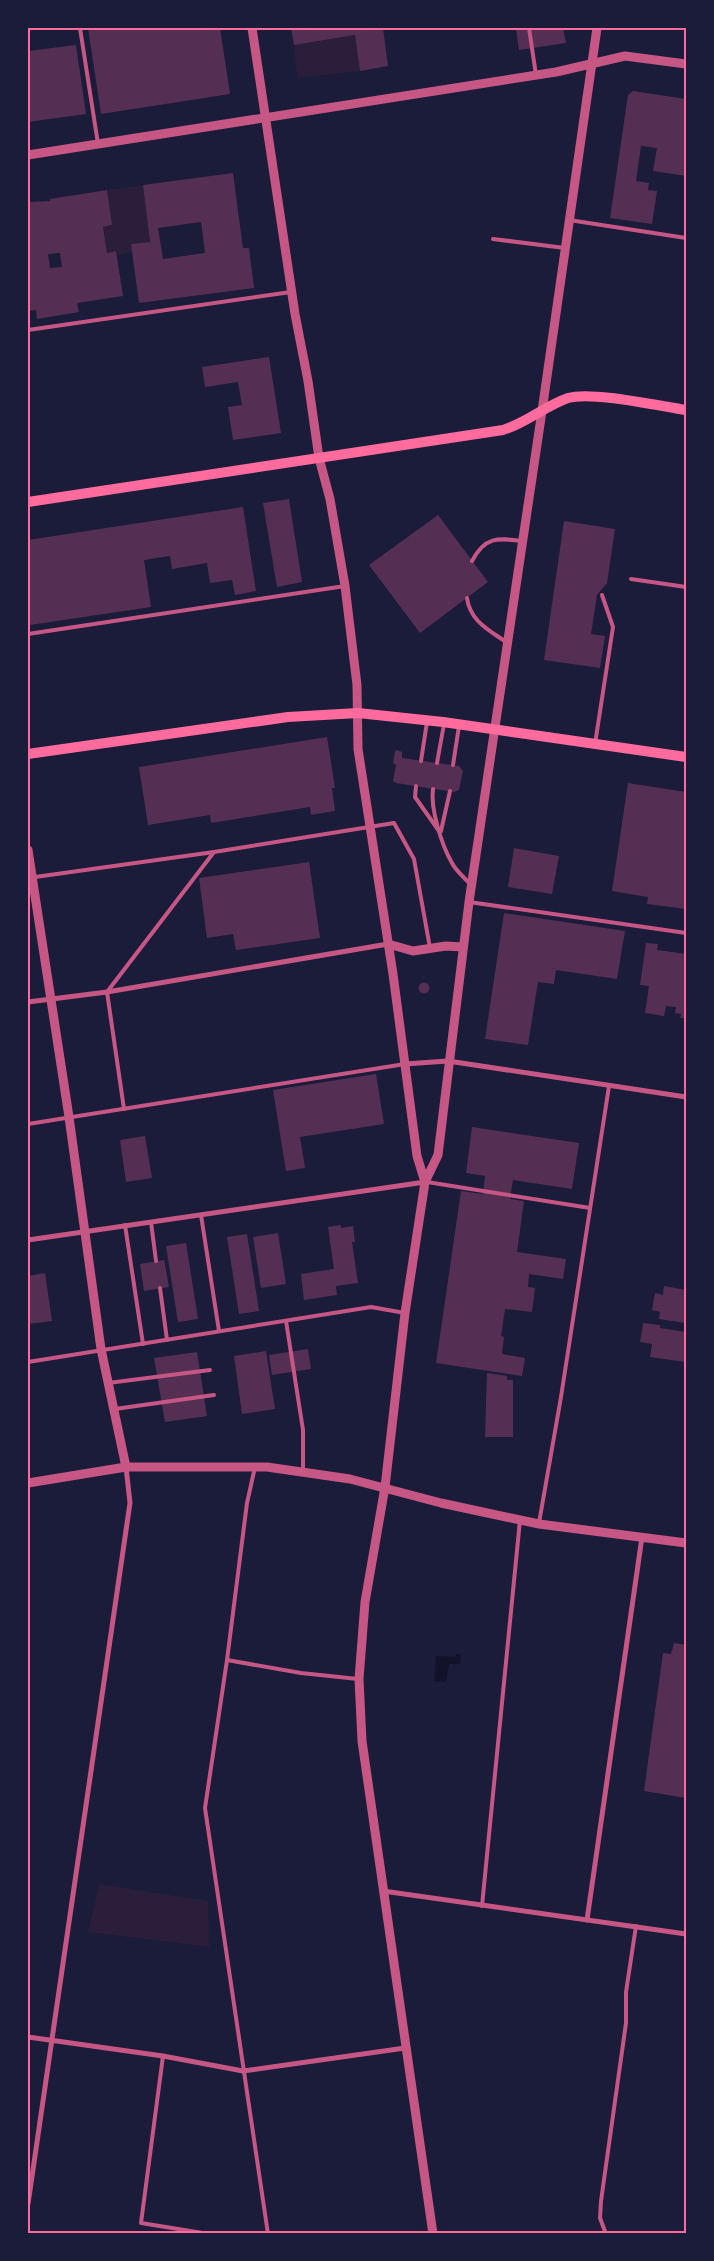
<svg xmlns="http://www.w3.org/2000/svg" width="714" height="2261" font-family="Roboto,sans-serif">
<rect width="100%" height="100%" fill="#1b1b3a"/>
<g fill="#2a1e3b">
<polygon points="355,35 360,71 297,78 294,45"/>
<polygon points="143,185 150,242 131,244 132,252 117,255 116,251 107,253 103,227 112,225 107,190"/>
<polygon points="99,1884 208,1901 209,1947 88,1932"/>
</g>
<polygon fill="#12122b" points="456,1654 461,1655 460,1664 449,1664 446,1682 434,1681 436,1656 455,1657"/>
<g fill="#542f53" fill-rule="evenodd">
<polygon points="88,28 220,28 230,94 101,114"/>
<polygon points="291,28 383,28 388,66 360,71 355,35 294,45"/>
<polygon points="516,28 563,28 566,43 519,50"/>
<polygon points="76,45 86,114 28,122 28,51"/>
<polygon points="633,91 686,99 686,176 653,171 657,148 641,146 636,181 649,183 648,190 657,191 652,224 610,218 628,95"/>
<path d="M233,173L243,248H249L254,288L139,303L131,244L150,242L143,185ZM201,222L205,253L163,259L158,228Z"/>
<path d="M107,190L112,225L103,227L107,253L116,251L123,296L77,303L79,312L37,319L36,310L28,311V202L50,201V199ZM60,253L62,267L50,268L48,254Z"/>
<polygon points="269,357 281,433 233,440 228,407 242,405 238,382 205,387 202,367"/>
<polygon points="289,499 302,582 277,587 263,503"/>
<polygon points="243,507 256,591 235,595 232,580 210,583 207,563 172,569 170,556 144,560 151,607 30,625 28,612 28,540"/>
<polygon points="438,515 488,582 420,633 369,565"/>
<polygon points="564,521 615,529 607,583 597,595 591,634 605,636 600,668 544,660"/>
<polygon points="327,737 335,788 332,788 335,811 311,815 310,807 211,823 210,815 148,825 139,767"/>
<polygon points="397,750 402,752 402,758 459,766 463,771 459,790 454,792 396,783 393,781 396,765 393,763 395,751"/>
<polygon points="628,783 686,792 686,909 647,904 648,897 612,891"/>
<polygon points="514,848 559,856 552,894 508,887"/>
<polygon points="309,862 320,938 236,950 233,934 207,938 199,878"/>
<polygon points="504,913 625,931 617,979 556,970 554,984 538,982 528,1045 485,1039"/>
<polygon points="646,943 658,944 657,950 686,954 686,1018 680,1018 681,1014 675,1013 676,1007 666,1006 664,1016 645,1013 649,986 640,985"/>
<circle cx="424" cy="988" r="5.5"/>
<polygon points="376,1074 384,1124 300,1137 305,1168 286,1171 273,1090"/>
<polygon points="472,1127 579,1143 572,1189 513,1180 510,1199 524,1201 517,1252 566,1259 563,1279 529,1274 528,1287 535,1288 532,1312 505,1309 501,1336 504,1337 502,1354 525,1358 522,1376 436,1363 461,1191 483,1194 485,1176 466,1173"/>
<polygon points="145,1136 152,1178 126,1182 120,1140"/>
<polygon points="341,1225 341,1228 353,1226 355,1242 352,1242 358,1283 336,1286 337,1295 304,1300 301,1274 334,1269 328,1227"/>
<polygon points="278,1233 286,1284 261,1288 253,1237"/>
<polygon points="247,1234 259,1311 239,1314 227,1237"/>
<polygon points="186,1243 198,1319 178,1322 166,1246"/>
<polygon points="164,1260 169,1287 144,1291 140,1264"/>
<polygon points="45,1273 52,1321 28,1324 28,1276"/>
<polygon points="664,1286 686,1290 686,1323 659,1319 660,1312 652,1310 655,1293 663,1295"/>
<polygon points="643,1323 660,1325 660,1328 686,1332 685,1362 650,1357 652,1344 640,1342"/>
<polygon points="308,1349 311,1369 272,1375 269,1355"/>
<polygon points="266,1351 275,1409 242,1414 234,1356"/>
<polygon points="197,1352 207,1416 165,1422 154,1358"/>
<polygon points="487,1373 507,1376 507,1380 513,1380 513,1437 485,1437"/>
<polygon points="674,1643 686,1645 686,1798 644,1791 663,1653 671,1654"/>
</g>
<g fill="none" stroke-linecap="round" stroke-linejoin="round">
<g stroke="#c65784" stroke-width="4">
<polyline points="80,28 98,144"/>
<polyline points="529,28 536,75"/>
<polyline points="569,220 686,238"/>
<polyline points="493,239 565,248"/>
<polyline points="28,330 291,292"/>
<path d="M472,561C485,536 498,538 522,541"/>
<polyline points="631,579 686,587"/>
<path d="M467,598C470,621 489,630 506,642"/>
<polyline points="28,634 345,586"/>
<polyline points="595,744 613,627 602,595"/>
<polyline points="421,761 427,722"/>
<polyline points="437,763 444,724"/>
<polyline points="453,765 459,726"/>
<polyline points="416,786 415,797 439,831"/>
<path d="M433,789C430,808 442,846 452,863C456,871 464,877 470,884"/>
<polyline points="441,831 450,791"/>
<polyline points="28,878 214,852 394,823 414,859 430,948"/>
<polyline points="469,902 686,933"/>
<polyline points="124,1109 107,992 214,852"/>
<polyline points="28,1124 405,1064"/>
<polyline points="427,1182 590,1208"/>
<polyline points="201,1215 219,1331"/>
<polyline points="151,1222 156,1261"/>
<polyline points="125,1225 143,1344"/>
<polyline points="160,1288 167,1340"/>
<polyline points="286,1321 303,1430 303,1472"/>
<polyline points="28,1362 371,1307 405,1313"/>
<polyline points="108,1383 210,1370"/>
<polyline points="115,1409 214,1395"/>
<polyline points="255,1467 247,1503 227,1660 205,1808 268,2234"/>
<polyline points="539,1523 561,1397 609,1086"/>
<polyline points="227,1660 301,1673 358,1679"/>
<polyline points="482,1906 520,1520"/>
<polyline points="163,2056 141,2223 209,2234"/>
<polyline points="606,2234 600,2218 601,2201 626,2023 626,1992 636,1926"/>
</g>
<g stroke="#c65784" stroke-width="5">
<polyline points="28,1002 107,992 388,944"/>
<polyline points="405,1064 448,1061 686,1097"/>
<polyline points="28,1240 425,1182"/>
<polyline points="383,1891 686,1934"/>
<polyline points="587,1920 642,1537"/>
<polyline points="28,2037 163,2056 243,2071 405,2048"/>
<polyline points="28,2204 130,1503 126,1467"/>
</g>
<g stroke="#c65784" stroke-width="9">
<polyline points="252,28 295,314 308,381 319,458 330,499 345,586 357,685 358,749 393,974 417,1156 425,1182"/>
<polyline points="28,155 556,72 625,56 686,64"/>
<polyline points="28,850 69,1117 101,1349 126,1467"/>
<polyline points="388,944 413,951 446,946 463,947"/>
<polyline points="28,1483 126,1467 267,1467 350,1479 441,1503 539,1524 686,1543"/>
<polyline points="433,2234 362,1741 359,1679 365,1602 385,1487 405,1313 425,1182 438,1155 469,902 542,411 597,28"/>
</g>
<g stroke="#ff6b9d" stroke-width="10">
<path d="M28,502L503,430C526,423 545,406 568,398C592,391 659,406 686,410"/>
<polyline points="28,754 288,717 358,713 443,722 686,757"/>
</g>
</g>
<rect width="714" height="2261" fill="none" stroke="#1b1b3a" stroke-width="58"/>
<rect x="29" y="29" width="656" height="2203" fill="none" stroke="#ff6b9d" stroke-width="2"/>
</svg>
